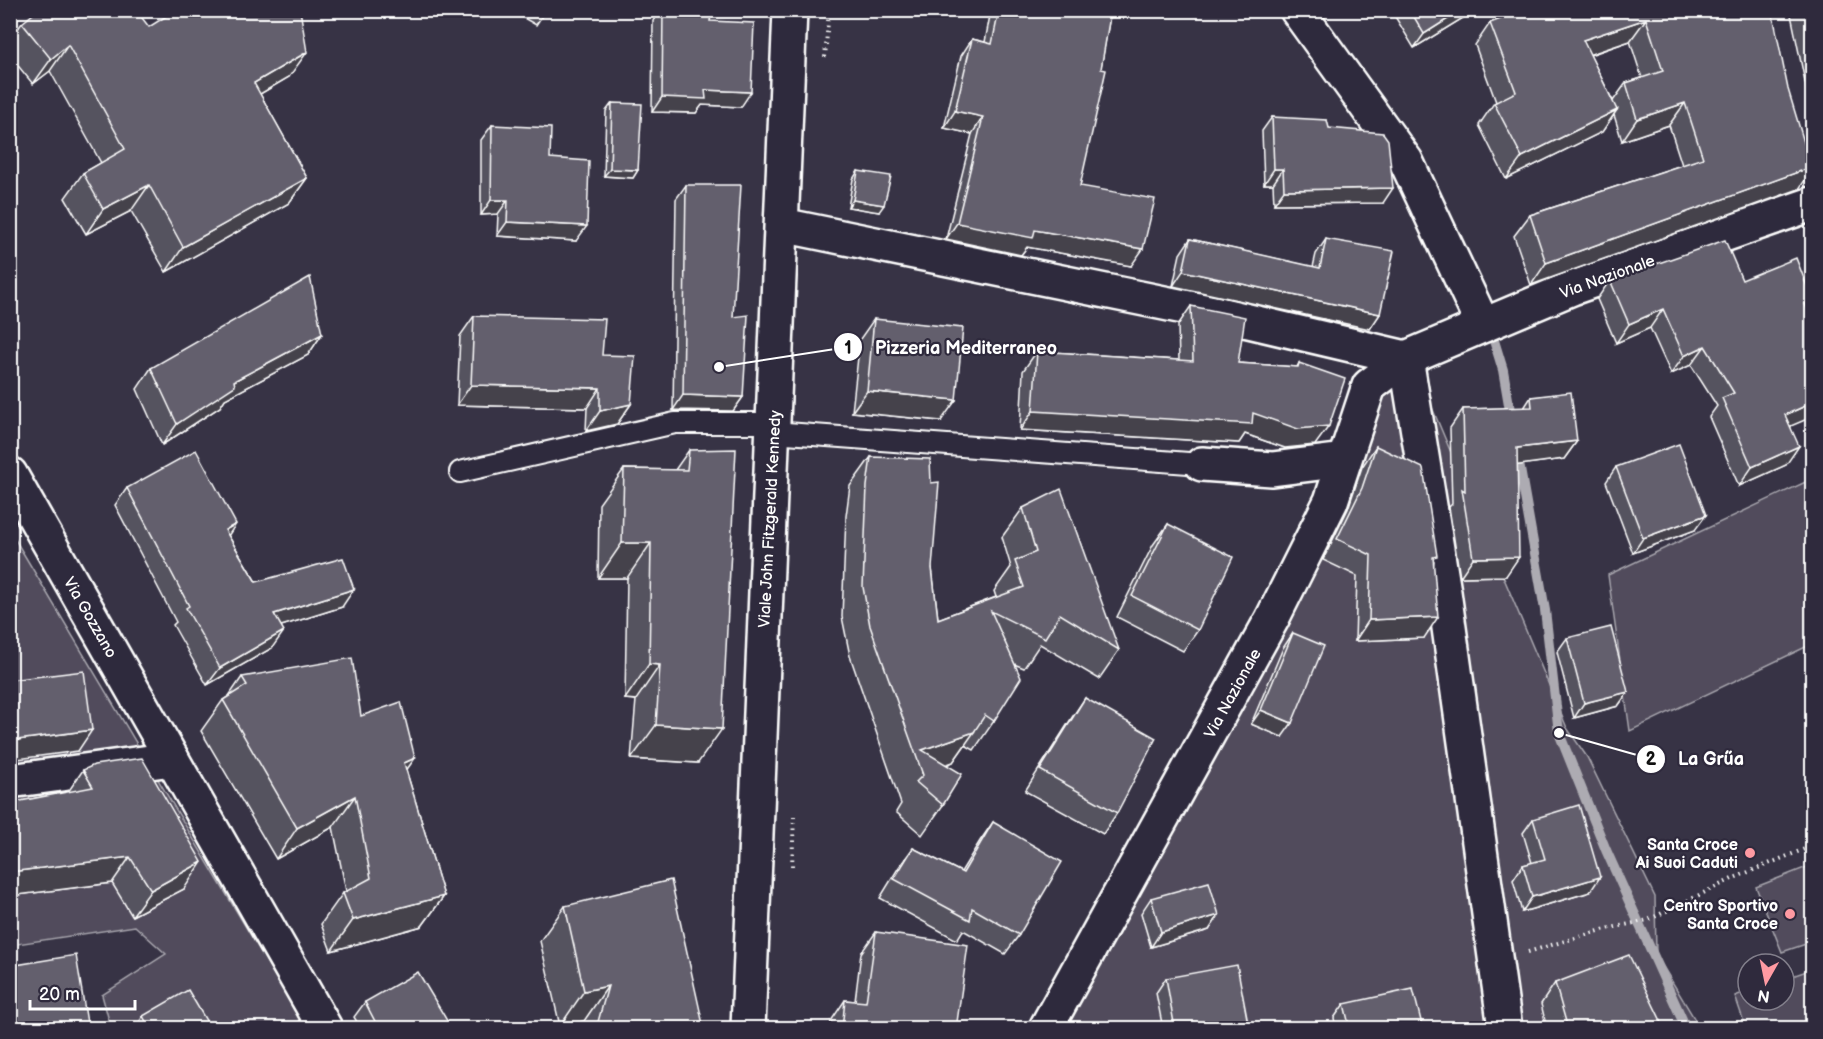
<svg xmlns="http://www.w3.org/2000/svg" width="1823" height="1039" font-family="'Balsamiq Sans',sans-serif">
<rect width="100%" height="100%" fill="#373345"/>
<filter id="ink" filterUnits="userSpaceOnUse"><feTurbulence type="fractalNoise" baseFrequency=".0167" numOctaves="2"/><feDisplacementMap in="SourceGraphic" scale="12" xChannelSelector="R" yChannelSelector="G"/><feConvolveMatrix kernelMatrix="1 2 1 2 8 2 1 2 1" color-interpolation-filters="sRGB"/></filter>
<g filter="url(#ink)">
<g fill="#514c5c" stroke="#a8a6ae" stroke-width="1.5">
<polygon points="1412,360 1567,728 1587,757 1655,897 1656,955 1700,1028 1508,1028"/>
<polygon points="1401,369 1502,1028 1056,1028 1140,892 1362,426"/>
<polygon points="1812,479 1812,644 1630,731 1608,575"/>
<polygon points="10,531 306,1028 111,1028 102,995 166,954 135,926 11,945"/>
<polygon points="1812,865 1812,942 1782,952 1756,887"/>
<polygon points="1812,969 1812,1028 1746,1028 1735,996 1748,991 1748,1000 1784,1000 1784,979"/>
</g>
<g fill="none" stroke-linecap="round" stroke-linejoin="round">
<g stroke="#adabb2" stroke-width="10">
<polyline points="1492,334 1503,370 1512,422"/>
<polyline points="1517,452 1545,610 1559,733 1606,850 1686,1028"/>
</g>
<defs>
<g id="lane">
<polyline points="773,432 1202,464"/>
<polyline points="460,472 675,423 773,423"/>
</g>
<g id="street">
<polyline points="1297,10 1406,161 1483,325"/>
<polyline points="782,225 1223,315 1406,358 1444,592 1505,1028"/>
<polyline points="1202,464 1272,469 1344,460"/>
<polyline points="10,781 172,759"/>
<polyline points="1046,1028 1272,619 1331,501 1369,386 1406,358 1572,288 1812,204"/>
</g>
<g id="secondary">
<polyline points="10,474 325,1028"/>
<polyline points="748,1028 790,10"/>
</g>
</defs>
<use href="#lane" stroke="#fff" stroke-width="24"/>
<use href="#street" stroke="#fff" stroke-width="38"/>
<use href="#secondary" stroke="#fff" stroke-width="38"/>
<g stroke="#fff" stroke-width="4" stroke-dasharray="1.5 4.5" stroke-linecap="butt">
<polyline points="825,57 829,10"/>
<polyline points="792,866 794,817"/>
<polyline points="1528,952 1602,930 1648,920 1734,878 1812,846"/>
</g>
<use href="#lane" stroke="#2f2a3d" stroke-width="20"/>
<use href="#street" stroke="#2f2a3d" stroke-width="33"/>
<use href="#secondary" stroke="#2f2a3d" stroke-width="33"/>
</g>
<g fill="#55525e" stroke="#fff" stroke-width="1.5" fill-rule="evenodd">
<polygon points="488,10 546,10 536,25 517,14"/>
<polygon points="660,10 712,10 710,21 741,107 702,105 696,113 652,112 653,21"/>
<polygon points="991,10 1111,10 1080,186 1131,266 1027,247 1021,255 946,239 972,134 944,128 961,56 972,39 985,42"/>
<polygon points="1391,10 1468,10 1463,18 1414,48"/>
<path d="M1520,10H1772L1799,189L1531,285L1514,236L1530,215L1682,165L1669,125L1622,141L1614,115L1602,132L1506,179L1479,125L1494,103L1496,102L1475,45L1490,23L1520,12ZM1630,41L1642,78L1626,83L1613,101L1590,55Z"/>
<polygon points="1790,10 1812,10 1812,112 1809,101"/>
<polygon points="22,23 149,27 289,77 260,94 307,178 289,203 166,272 131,211 86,234 65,198 83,173 101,163 50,71 33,84 10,56 10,40"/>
<polygon points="612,103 638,170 633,178 604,176 606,111"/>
<polygon points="1272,117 1329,128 1383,203 1274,204 1273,184 1264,184 1262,131"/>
<polygon points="492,125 550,158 576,241 497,236 498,214 481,215 481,140"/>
<polygon points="858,171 879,212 848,207 853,179"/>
<polygon points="686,185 733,317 743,397 733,411 673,410 676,199"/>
<polygon points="1190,239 1313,267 1316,254 1326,239 1380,314 1370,329 1173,286 1180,254"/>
<polygon points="1610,280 1742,280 1812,299 1806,307 1786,465 1739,486 1709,417 1717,406 1691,365 1671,374 1650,328 1616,343 1597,299"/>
<polygon points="1191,306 1238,363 1297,367 1299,363 1315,445 1285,448 1245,434 1239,443 1020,430 1023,371 1037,351 1179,360 1178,325"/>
<polygon points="474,316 631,404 617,424 586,431 587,408 457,405 460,336"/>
<polygon points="874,319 941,421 852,412 860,339"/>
<polygon points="322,334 308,355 225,399 220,407 162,445 137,389 151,368"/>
<polygon points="1531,397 1577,441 1564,459 1517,465 1506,576 1460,577 1449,507 1452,504 1450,428 1463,409 1524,408"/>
<polygon points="1376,446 1434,561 1424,638 1355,641 1357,576 1323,560 1348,509 1362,467"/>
<polygon points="689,450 698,763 631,759 636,700 625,699 627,578 598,578 599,504 624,469 675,470"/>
<polygon points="871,457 932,568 938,619 996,597 994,591 1011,567 1002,537 1023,508 1119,650 1099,679 1040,644 1024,668 1014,664 994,721 974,750 965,745 953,762 946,765 943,805 922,835 896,812 901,804 850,656 842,617 846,516 850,486"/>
<polygon points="1616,467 1695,530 1633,553 1606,482"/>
<polygon points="127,488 228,535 256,582 342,607 281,626 272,648 207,685 173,625 176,622 115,505"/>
<polygon points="1168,524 1198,630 1183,651 1117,617 1153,545"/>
<polygon points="1293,633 1282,737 1251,724 1283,648"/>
<polygon points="1567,638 1628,692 1618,706 1574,718 1557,652"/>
<polygon points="242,677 361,716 415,758 406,770 444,896 422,926 331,951 321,924 343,893 346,891 333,827 276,859 201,731 223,700 229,696"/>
<polygon points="1085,698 1117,813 1103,834 1025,791 1071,719"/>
<polygon points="83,770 184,889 132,916 112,883 10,896 10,803 68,792"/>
<polygon points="1533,819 1590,892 1522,912 1513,880 1523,865 1532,863 1523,833"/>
<polygon points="993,822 1019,935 1005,954 963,930 957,940 880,898 899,867 913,848 961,872 980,841"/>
<polygon points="1151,898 1219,915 1209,930 1151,947 1141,913"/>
<polygon points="565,906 704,1029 582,1029 584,1021 560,1026 540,941"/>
<polygon points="876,932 956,1029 830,1029 831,1021 845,1000 855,1001 861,953"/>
<polygon points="1166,978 1249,1029 1163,1029 1156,993"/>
<polygon points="1555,983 1665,1029 1547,1029 1541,1004"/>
<polygon points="365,1002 452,1029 361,1029 354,1017"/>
<polygon points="1344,1004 1423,1029 1336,1029 1334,1018"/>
<polygon points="143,1016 211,1029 135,1029"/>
</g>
<g fill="#45424c" stroke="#fff" stroke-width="1.5">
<polygon points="488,10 519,10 517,14"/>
<polygon points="1462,10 1468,10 1463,18 1414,48 1424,34"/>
<polygon points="1646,19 1630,41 1567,62 1583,40"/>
<polygon points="68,45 50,71 33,84 51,59"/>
<polygon points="307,52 289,77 236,108 254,83"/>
<polygon points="705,90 751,92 741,107 702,105 696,113 652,112 662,97"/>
<polygon points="1685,103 1669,125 1622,141 1637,119"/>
<polygon points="1617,110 1602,132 1506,179 1522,157"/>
<polygon points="955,111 983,117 972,134 944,128"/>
<polygon points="1812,167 1812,170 1799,189 1531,285 1546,263"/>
<polygon points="610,169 638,170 633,178 604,176"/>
<polygon points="1274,169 1283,169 1273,184 1264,184"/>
<polygon points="307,178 289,203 166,272 183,247"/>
<polygon points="149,185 131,211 86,234 103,209"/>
<polygon points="1393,188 1383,203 1274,204 1284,190"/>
<polygon points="491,200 508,200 498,214 481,215"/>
<polygon points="853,200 884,205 879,212 848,207"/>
<polygon points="507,222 587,226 576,241 497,236"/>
<polygon points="957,223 1035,230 1143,249 1131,266 1027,247 1021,255 946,239"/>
<polygon points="1183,271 1380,314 1370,329 1173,286"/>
<polygon points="1663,309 1650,328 1616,343 1629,324"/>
<polygon points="322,334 308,355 225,399 220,407 162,445 177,424 234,381"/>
<polygon points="1705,346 1691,365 1671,374 1684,356"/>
<polygon points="471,385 600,388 587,408 457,405"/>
<polygon points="867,391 956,400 941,421 852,412"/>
<polygon points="683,395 743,397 733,411 673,410"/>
<polygon points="1812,403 1812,417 1772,434 1785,415"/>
<polygon points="631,404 617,424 586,431 600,411"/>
<polygon points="1033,411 1253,413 1329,426 1315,445 1285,448 1245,434 1239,443 1020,430"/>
<polygon points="1577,441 1564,459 1504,467 1517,448"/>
<polygon points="1799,446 1786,465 1739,486 1752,467"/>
<polygon points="1706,515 1695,530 1633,553 1643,538"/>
<polygon points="236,524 224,542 225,530"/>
<polygon points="622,543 651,543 627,578 598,578"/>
<polygon points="1519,557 1506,576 1460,577 1473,558"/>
<polygon points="354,589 342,607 262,632 274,614"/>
<polygon points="1438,617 1424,638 1355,641 1369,620"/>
<polygon points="284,631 272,648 207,685 220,668"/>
<polygon points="649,664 660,665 636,700 625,699"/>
<polygon points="1628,692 1618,706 1574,718 1584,703"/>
<polygon points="1261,710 1292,723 1282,737 1251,724"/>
<polygon points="656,725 722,729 698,763 631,759"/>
<polygon points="92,730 78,751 10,760 10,741"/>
<polygon points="974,732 953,762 922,773 922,750"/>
<polygon points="415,758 393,789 404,763"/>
<polygon points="355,796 333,827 276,859 297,828"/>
<polygon points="130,857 112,883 10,896 10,872"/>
<polygon points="202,862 184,889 132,916 151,890"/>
<polygon points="1600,877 1590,892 1522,912 1532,897"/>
<polygon points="444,896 422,926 331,951 353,920"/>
<polygon points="1219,915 1209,930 1151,947 1161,932"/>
<polygon points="608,986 584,1021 560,1026 584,991"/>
</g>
<g fill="#635f6d" stroke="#fff" stroke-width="1.5">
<polygon points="38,10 136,10 149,27 176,10 300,10 307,52 254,83 307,178 183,247 149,185 103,209 83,173 125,149 68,45 51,59 22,23"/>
<polygon points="663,10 712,10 710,21 754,23 751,92 705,90 706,99 662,97"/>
<polygon points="999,10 1111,10 1101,69 1106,70 1080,186 1155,199 1143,249 1035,230 1033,238 957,223 983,117 955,111 972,39 992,44"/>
<polygon points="1410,10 1462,10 1424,34"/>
<polygon points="1524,10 1772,10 1788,89 1809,159 1812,163 1812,167 1546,263 1530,215 1703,158 1685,103 1637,119 1626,83 1663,71 1646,19 1583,40 1617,110 1522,157 1494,103 1516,92 1490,23"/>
<polygon points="1810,10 1812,10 1812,22"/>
<polygon points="612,103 642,104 638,170 610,169"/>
<polygon points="1272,117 1327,120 1329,128 1383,133 1388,140 1393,188 1284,190 1283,169 1274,169"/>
<polygon points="492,125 551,128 550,158 589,161 587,226 507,222 508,200 491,200"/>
<polygon points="858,171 891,176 884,205 853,200"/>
<polygon points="686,185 741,185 733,317 748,315 743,397 683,395"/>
<polygon points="1190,239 1320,268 1326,239 1394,251 1380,314 1183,271"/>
<polygon points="1725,240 1742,280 1796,258 1812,299 1805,304 1812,322 1812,403 1785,415 1799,446 1752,467 1722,398 1734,393 1705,346 1684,356 1663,309 1629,324 1610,280"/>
<polygon points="310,277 322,334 234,381 235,386 177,424 151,368"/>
<polygon points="1191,306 1245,317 1238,363 1298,367 1299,363 1345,379 1329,426 1298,429 1253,413 1252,424 1033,411 1037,351 1193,361"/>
<polygon points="474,316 605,319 602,355 635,356 631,404 600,411 600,388 471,385"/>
<polygon points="874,319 963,328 956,400 867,391"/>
<polygon points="1571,392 1577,441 1517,448 1519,557 1473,558 1462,489 1465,491 1463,409 1532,407 1531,397"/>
<polygon points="1679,444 1706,515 1643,538 1616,467"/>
<polygon points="1376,446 1423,468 1437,556 1433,557 1438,617 1369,620 1371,555 1337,539 1362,488"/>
<polygon points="736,449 722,729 656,725 660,665 649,664 651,543 622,543 624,469 687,470 689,450"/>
<polygon points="196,450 236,524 225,530 256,582 343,558 354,589 274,614 284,631 220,668 186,608 189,606 127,488"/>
<polygon points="871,457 930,459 931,483 939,482 932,568 938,619 1024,587 1015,561 1036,552 1023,508 1061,489 1119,650 1060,614 1045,638 991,611 1021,678 994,721 985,715 974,732 922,750 962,774 943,805 916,782 923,775 870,626 863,587 867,486"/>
<polygon points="1168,524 1233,557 1198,630 1132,596"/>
<polygon points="1611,627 1628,692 1584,703 1567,638"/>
<polygon points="1293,633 1324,646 1292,723 1261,710"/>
<polygon points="352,658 361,716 401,702 415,758 404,763 444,896 353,920 343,893 371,878 355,796 297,828 223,700 247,685 242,677"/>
<polygon points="84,671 92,730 10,741 10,680"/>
<polygon points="1085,698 1156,738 1117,813 1040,770"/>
<polygon points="142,758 202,862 151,890 130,857 10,872 10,803 93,787 83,770 94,765"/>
<polygon points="1579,805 1600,877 1532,897 1523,865 1545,859 1533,819"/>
<polygon points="993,822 1062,862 1019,935 972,908 970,920 894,879 913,848 963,873"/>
<polygon points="671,880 704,1029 596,1029 608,986 584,991 565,906"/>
<polygon points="1209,882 1219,915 1161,932 1151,898"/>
<polygon points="876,932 968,945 956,1029 842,1029 845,1000 866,1002"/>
<polygon points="76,955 88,1029 10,1029 10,966"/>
<polygon points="1629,955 1665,1029 1568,1029 1555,983"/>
<polygon points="1237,965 1249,1029 1175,1029 1166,978"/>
<polygon points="418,972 452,1029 379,1029 365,1002"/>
<polygon points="1413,989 1423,1029 1350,1029 1344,1004"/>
<polygon points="188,990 211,1029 150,1029 143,1016"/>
</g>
</g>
<g fill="#ff9aa2" stroke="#2f2a3d" stroke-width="2">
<circle cx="1750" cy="853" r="6"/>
<circle cx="1790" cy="914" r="6"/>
</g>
<g text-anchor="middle" stroke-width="4.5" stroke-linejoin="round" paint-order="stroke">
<g font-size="16" fill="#fff" stroke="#2f2a3d">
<text transform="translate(1607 276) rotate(-20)" y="6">Via Nazionale</text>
<text transform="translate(769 519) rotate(-87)" y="6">Viale John Fitzgerald Kennedy</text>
<text transform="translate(91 617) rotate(60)" y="6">Via Gozzano</text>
<text transform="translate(1232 693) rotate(-61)" y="6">Via Nazionale</text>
</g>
<g font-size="16" font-weight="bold" fill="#fff" stroke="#2f2a3d" text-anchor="end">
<text x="1738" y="850">Santa Croce<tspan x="1738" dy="18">Ai Suoi Caduti</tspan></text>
<text x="1778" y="911">Centro Sportivo<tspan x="1778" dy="18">Santa Croce</tspan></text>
</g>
</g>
<path fill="none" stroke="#fff" stroke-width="2" d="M719 367L848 347M1559 733L1651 759"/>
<g fill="#fff" stroke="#2f2a3d" stroke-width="2">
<circle cx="719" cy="367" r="6"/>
<circle cx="1559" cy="733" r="6"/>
<circle cx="848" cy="347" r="15"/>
<circle cx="1651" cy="759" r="15"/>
</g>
<g font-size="18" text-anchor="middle" font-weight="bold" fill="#111">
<text x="848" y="354">1</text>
<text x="1651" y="765">2</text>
</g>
<g font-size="18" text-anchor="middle" font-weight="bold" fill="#fff" stroke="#2f2a3d" stroke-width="4.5" stroke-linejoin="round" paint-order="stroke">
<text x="966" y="354">Pizzeria Mediterraneo</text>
<text x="1711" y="765">La Grűa</text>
</g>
<rect width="1823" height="1039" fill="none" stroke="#2f2a3d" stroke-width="36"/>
<rect x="18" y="18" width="1787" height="1003" fill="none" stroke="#fff" stroke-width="2" filter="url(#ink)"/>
<g transform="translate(1766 982) rotate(189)"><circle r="28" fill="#2f2a3d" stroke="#827f8b" stroke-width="1.5"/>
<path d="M0-4.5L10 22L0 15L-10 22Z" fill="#ff9aa2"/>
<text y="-9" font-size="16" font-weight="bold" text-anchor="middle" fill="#ffffff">N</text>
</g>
<path d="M30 1000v9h105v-9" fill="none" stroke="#ffffff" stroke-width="3"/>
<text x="39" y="1000" font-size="18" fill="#ffffff" stroke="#2f2a3d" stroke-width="4.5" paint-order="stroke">20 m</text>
</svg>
